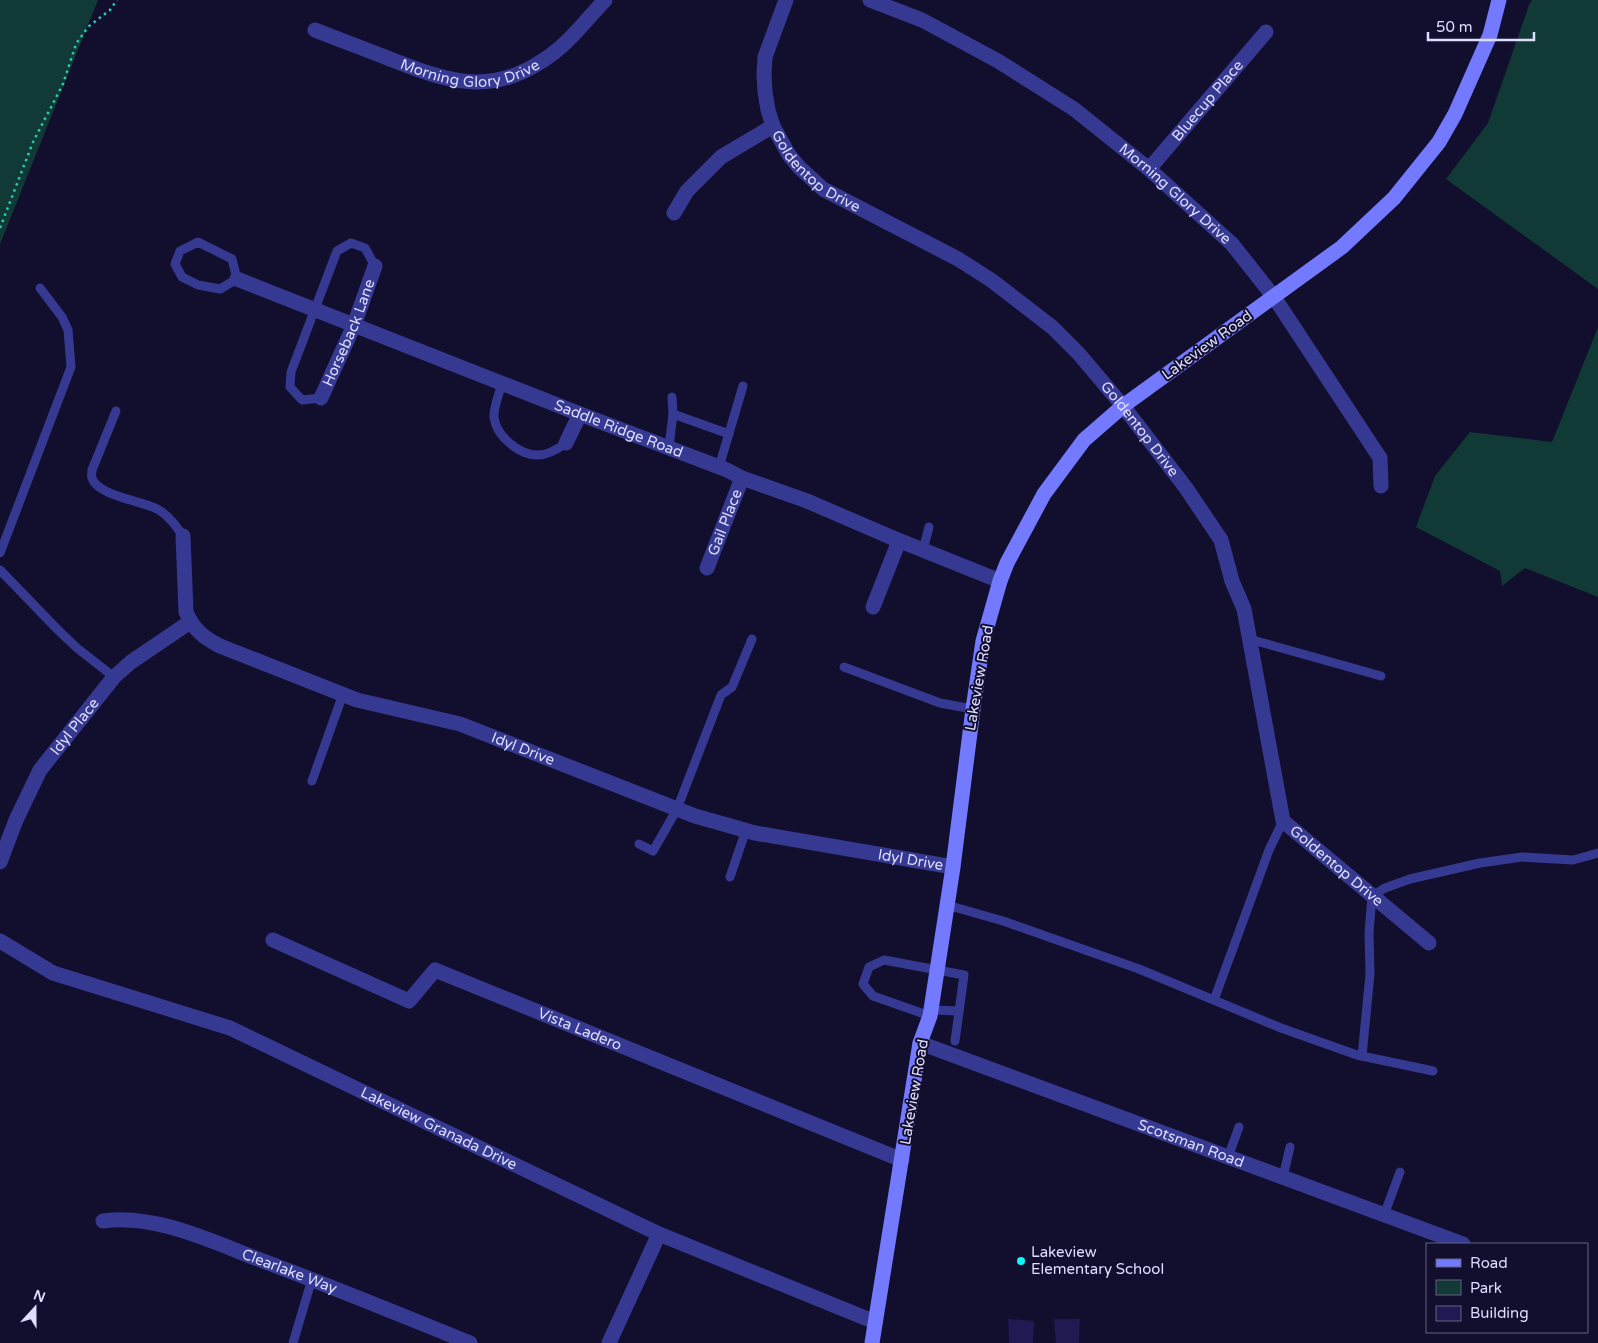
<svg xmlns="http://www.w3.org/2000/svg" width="1598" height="1343" font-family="'Varela Round',sans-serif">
<rect width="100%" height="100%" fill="#120f2e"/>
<g fill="#113935">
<polygon points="0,0 98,0 0,244"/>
<polygon points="1532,0 1598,0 1598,289 1446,179 1488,123 1529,5"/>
<polygon points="1598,327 1598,597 1525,568 1502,586 1500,571 1416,527 1435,476 1470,432 1552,442"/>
</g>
<g fill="#211951">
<polygon points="1008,1319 1034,1321 1033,1343 1009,1343"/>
<polygon points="1054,1319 1080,1319 1079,1343 1056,1343"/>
</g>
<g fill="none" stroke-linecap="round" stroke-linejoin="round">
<polyline stroke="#25cbb5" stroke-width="2.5" stroke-dasharray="2.5 4" stroke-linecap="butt" points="0,228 33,142 63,84 76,44 88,27 110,10 117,0"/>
<g stroke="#363992" stroke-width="9">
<polygon points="198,242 232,259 237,279 220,289 198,285 182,277 175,264 180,251"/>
<path d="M502,383C500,391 493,409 494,417C496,436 519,455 538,455C548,455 558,449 566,443"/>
<polyline points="672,397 673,414"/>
<polyline points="321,398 302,400 290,387 291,372 337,251 351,243 365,248 375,266"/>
<path d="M116,411L92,470C92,473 91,476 92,478C97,496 144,501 159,510C169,516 176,526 183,536"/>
<polyline points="669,447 673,414 729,434"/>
<polyline points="719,467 743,386"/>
<polyline points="923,550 929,527"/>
<polyline points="0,553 71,367 68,330 62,317 40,288"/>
<polyline points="0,570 58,630 77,648 114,677"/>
<polyline points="1249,639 1381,676"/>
<polyline points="844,667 940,703 973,709"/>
<polyline points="312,781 343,694"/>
<polyline points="639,844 653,851 677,809 721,695 732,687 752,639"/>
<polyline points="730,877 746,830"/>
<polyline points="947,905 1003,921 1139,969 1281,1028 1357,1055 1433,1071"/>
<polyline points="1214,1000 1269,850 1283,821"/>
<polyline points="931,1010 959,1011"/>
<polyline points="930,1016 873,996 863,984 869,967 884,960 964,975 955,1041"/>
<polyline points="1362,1056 1370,974 1369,933 1372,896 1385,888 1410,879 1480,863 1522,857 1573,860 1598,853"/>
<polyline points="1228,1157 1239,1127"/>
<polyline points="1283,1177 1290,1147"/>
<polyline points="1384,1215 1400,1172"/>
<polyline points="293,1343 312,1279"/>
</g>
<g stroke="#363992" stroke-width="15">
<path id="s1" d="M786,0L765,57L764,74L765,92L768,110L773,126L789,155L799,167L823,189L958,259L991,280L1052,327L1079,354L1123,406L1186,488L1221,540L1232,581L1244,609L1283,821L1429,943"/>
<path id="s2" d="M870,0L922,20L998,61L1074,109L1149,169L1232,244L1274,297L1380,458L1381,486"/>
<path id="s3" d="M315,30C340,40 365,49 390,59C444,80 488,97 542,61C567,46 585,21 605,0"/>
<path id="s4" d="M1149,169L1266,32"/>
<polyline points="674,213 687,191 721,157 773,126"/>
<path id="s5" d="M237,279L580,414L727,470L742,478L807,501L893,538L1000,581"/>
<path id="s6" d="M321,398L354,325L375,266"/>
<polyline points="566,443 580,414"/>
<path id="s7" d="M183,536L186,612C193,629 204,638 220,646L357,700L460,724L695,816L755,833L953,867"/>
<path id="s8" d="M707,568L742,478"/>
<polyline points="873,607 899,541"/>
<path id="s9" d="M0,862L16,820L40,770L114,677L131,662L190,622"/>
<path id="s10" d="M273,940L409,1001L435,970L902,1160"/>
<path id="s11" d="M0,941L53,973L230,1028L659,1234L875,1322"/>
<path id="s12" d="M920,1043L1463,1244"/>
<path id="s13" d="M103,1221C155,1213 215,1243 263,1261C333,1287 401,1315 470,1343"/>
<polyline points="609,1343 659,1234"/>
</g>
<polyline stroke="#747aff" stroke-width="15" points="872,1343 920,1043 930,1016 953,867 973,709 983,641 1000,581 1007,563 1044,494 1084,440 1123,406 1342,247 1394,198 1439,142 1455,114 1490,35 1499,0"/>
</g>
<circle fill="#09f9ff" stroke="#120f2e" stroke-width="2" cx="1021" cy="1261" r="5"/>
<g text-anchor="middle" stroke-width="4" stroke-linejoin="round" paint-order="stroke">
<g font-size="15" fill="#deddff" stroke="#120f2e">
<text dy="5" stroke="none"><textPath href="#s3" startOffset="164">Morning Glory Drive</textPath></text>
<text dy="5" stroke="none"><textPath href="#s4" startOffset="90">Bluecup Place</textPath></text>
<text dy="5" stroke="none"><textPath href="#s1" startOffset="195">Goldentop Drive</textPath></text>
<text dy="5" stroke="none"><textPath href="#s2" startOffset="364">Morning Glory Drive</textPath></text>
<text dy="5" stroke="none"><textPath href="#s6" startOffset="71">Horseback Lane</textPath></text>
<text transform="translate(1207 345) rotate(-36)" y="5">Lakeview Road</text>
<text dy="5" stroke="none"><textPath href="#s5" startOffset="410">Saddle Ridge Road</textPath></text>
<text dy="5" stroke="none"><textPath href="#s1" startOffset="615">Goldentop Drive</textPath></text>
<text dy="5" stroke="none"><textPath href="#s8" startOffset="49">Gail Place</textPath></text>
<text transform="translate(979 678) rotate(-80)" y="5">Lakeview Road</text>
<text dy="5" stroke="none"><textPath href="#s9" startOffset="156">Idyl Place</textPath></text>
<text dy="5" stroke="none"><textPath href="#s7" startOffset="446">Idyl Drive</textPath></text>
<text dy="5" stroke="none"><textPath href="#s7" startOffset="851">Idyl Drive</textPath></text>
<text dy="5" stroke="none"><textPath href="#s1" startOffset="1111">Goldentop Drive</textPath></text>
<text dy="5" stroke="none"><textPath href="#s10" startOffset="346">Vista Ladero</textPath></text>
<text transform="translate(914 1092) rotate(-80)" y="5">Lakeview Road</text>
<text dy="5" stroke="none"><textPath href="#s11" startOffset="479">Lakeview Granada Drive</textPath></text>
<text dy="5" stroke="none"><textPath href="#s12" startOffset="289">Scotsman Road</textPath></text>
<text dy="5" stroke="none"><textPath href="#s13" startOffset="195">Clearlake Way</textPath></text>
</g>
<g font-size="15" fill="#deddff" stroke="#120f2e" text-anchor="start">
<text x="1031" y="1257">Lakeview<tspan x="1031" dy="17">Elementary School</tspan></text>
</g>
</g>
<rect x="1426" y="1243" width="162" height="90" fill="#120f2e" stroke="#646182"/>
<rect x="1436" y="1259" width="25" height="8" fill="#747aff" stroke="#646182"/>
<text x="1470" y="1268" font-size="15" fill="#deddff">Road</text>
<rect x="1436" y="1280" width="25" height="15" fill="#113935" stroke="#646182"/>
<text x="1470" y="1293" font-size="15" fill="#deddff">Park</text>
<rect x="1436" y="1306" width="25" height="15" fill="#211951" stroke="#646182"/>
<text x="1470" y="1318" font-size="15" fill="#deddff">Building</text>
<g transform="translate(35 1308) rotate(21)" stroke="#120f2e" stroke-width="4" paint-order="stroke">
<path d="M0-4L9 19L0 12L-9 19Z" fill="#deddff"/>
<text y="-8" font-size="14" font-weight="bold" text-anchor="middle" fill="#deddff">N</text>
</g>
<path d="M1428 32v8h106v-8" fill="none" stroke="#deddff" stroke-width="2.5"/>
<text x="1436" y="32" font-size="15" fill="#deddff" stroke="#120f2e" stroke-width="4" paint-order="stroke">50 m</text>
</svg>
